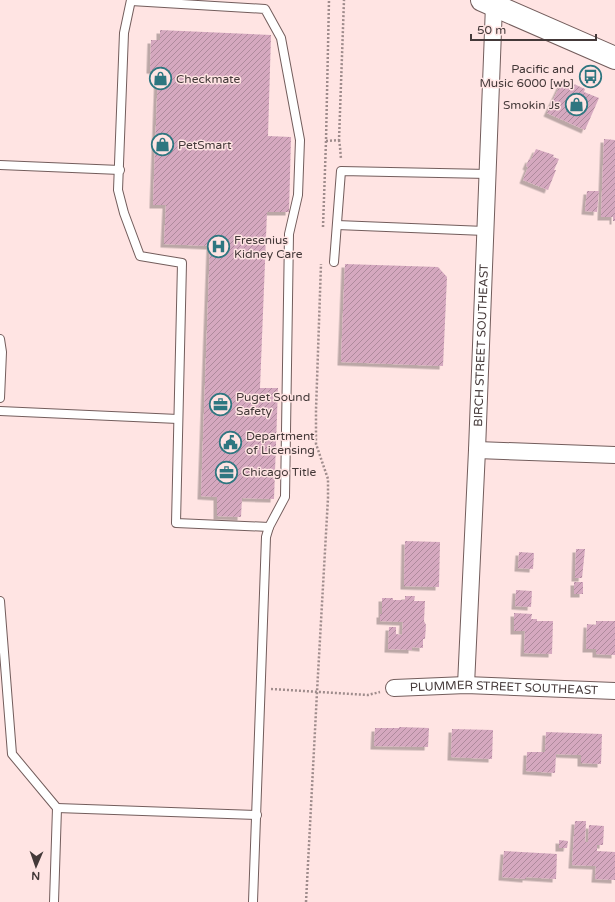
<svg xmlns="http://www.w3.org/2000/svg" width="615" height="902" font-family="'Varela Round',sans-serif">
<defs>
<pattern id="building-hatch" width="6" height="6" patternUnits="userSpaceOnUse"><rect width="6" height="6" fill="#d5a8bf"/><path d="M-1 1l2-2M0 6l6-6M5 7l2-2" fill="none" stroke="#ae8a9c"/></pattern>
<filter id="shadow"><feDropShadow dx="-3.5" dy="3.5" stdDeviation="0" flood-color="#0004"/></filter>
</defs>
<rect width="100%" height="100%" fill="#ffe4e3"/>
<g fill="url(#building-hatch)" filter="url(#shadow)">
<polygon points="160,30 271,35 268,136 291,137 289,212 267,212 260,388 278,388 274,499 242,498 241,517 217,516 217,497 201,496 210,246 164,244 166,205 153,205 158,71 150,70 151,40 160,40"/>
<polygon points="562,81 573,86 574,84 585,89 584,92 599,98 585,130 547,113"/>
<polygon points="604,139 615,140 615,221 613,221 613,217 601,217"/>
<polygon points="536,149 554,155 553,157 559,159 554,170 556,170 548,190 523,180 528,167 526,166 529,159 531,160"/>
<polygon points="587,191 599,191 597,212 585,211"/>
<polygon points="345,264 438,267 447,277 443,366 341,362"/>
<polygon points="405,541 440,542 439,587 404,586"/>
<polygon points="576,549 585,549 582,578 575,578"/>
<polygon points="519,552 534,553 533,569 518,568"/>
<rect x="574" y="582" width="9" height="12"/>
<polygon points="516,590 532,591 531,607 515,606"/>
<polygon points="405,596 415,596 414,601 425,601 424,621 426,625 425,639 423,639 423,648 412,647 412,650 388,649 389,627 396,627 396,634 402,635 403,622 380,621 380,614 382,614 382,598 393,598 393,600 405,600"/>
<polygon points="514,613 532,614 531,619 537,619 537,621 553,621 552,654 524,653 525,631 514,631"/>
<polygon points="596,621 615,621 615,655 596,654 596,649 586,649 587,624 596,625"/>
<polygon points="399,727 429,728 428,747 374,746 375,728 399,728"/>
<polygon points="452,729 493,730 492,759 451,757"/>
<polygon points="546,732 602,734 601,764 581,763 581,755 556,754 555,773 526,771 527,752 545,752"/>
<polygon points="575,821 586,821 585,842 588,842 589,825 604,826 603,845 597,845 597,851 615,852 615,880 595,879 596,866 572,865"/>
<polygon points="559,840 568,841 567,848 559,848"/>
<polygon points="504,851 557,854 556,879 526,877 526,879 502,877"/>
</g>
<g fill="none" stroke-linecap="round" stroke-linejoin="round">
<defs>
<g id="lane">
<polyline points="131,0 124,33 118,190 124,213 140,256 182,263 176,523 269,527"/>
<polyline points="131,1 265,9 281,38 300,140 298,195 289,234 285,497 269,527 266,537 253,902"/>
<polyline points="0,165 120,170"/>
<polyline points="337,225 485,231"/>
<polyline points="334,262 341,171 488,174"/>
<polyline points="0,339 2,352 0,398"/>
<polyline points="0,411 178,419"/>
<polyline points="0,601 12,754 57,808 54,902"/>
<polyline points="57,808 257,815"/>
</g>
<g id="street">
<polyline points="477,450 615,455"/>
<path id="s1" d="M466,685L477,450L494,5"/>
<path id="s2" d="M394,688L466,685L615,691"/>
</g>
<polyline id="primary" points="482,0 615,58"/>
</defs>
<use href="#lane" stroke="#735d5c" stroke-width="10"/>
<use href="#street" stroke="#735d5c" stroke-width="18"/>
<use href="#primary" stroke="#735d5c" stroke-width="24"/>
<g stroke="#9f8c8c" stroke-width="2.5" stroke-dasharray="2 2" stroke-linecap="butt">
<polyline points="339,140 340,147 341,159"/>
<polyline points="326,141 339,140 344,0"/>
<polyline points="323,227 326,141 329,0"/>
<polyline points="271,689 368,695 380,692"/>
<polyline points="306,902 317,692 328,498 328,479 316,444 316,410 321,264"/>
</g>
<use href="#lane" stroke="#fff" stroke-width="8"/>
<use href="#street" stroke="#fff" stroke-width="16"/>
<use href="#primary" stroke="#fff" stroke-width="22"/>
</g>
<defs>
<symbol id="bus-ring" viewBox="-11 -11 22 22"><circle r="9.5" fill="#ffe4e3" stroke="#2e7680" stroke-width="1.5"/><path d="M-5-6H5V4H4V6H2V4H-2V6H-4V4H-5ZM-3.5-4V0h7V-4ZM-3.5 1.2v1.5H-2V1.2ZM2 1.2v1.5H3.5V1.2Z" fill="#2e7680"/></symbol>
<symbol id="shop-ring" viewBox="-11 -11 22 22"><circle r="9.5" fill="#ffe4e3" stroke="#2e7680" stroke-width="1.5"/><path d="M-5-2.5h2.3a2.7 3.5 0 0 1 5.4 0H5L5.5 6h-11ZM-1.5-2.5h3a1.5 2.3 0 0 0-3 0Z" fill="#2e7680"/></symbol>
<symbol id="hospital-ring" viewBox="-11 -11 22 22"><circle r="9.5" fill="#ffe4e3" stroke="#2e7680" stroke-width="1.5"/><path d="M-5-5h3v3.5h4V-5h3V5h-3V1.5h-4V5h-3Z" fill="#2e7680"/></symbol>
<symbol id="office-ring" viewBox="-11 -11 22 22"><circle r="9.5" fill="#ffe4e3" stroke="#2e7680" stroke-width="1.5"/><path d="M-6-3h4V-5.5h4V-3h4V5H-6ZM-1-4.5V-3h2v-1.5ZM-6 0V1H6V0Z" fill="#2e7680"/></symbol>
<symbol id="civic-ring" viewBox="-11 -11 22 22"><circle r="9.5" fill="#ffe4e3" stroke="#2e7680" stroke-width="1.5"/><path d="M-.6-6.5H3V-4.5H.6V-3L4-1V1h2V6H-6V1h2V-1L-.6-3ZM-1.2 2.5V6h2.4V2.5Z" fill="#2e7680"/></symbol>
</defs>
<g fill-rule="evenodd">
<use href="#bus-ring" x="578" y="64" width="25" height="25"/>
<use href="#shop-ring" x="148" y="66" width="25" height="25"/>
<use href="#shop-ring" x="564" y="92" width="25" height="25"/>
<use href="#shop-ring" x="150" y="132" width="25" height="25"/>
<use href="#hospital-ring" x="206" y="234" width="25" height="25"/>
<use href="#office-ring" x="208" y="392" width="25" height="25"/>
<use href="#civic-ring" x="218" y="430" width="25" height="25"/>
<use href="#office-ring" x="214" y="460" width="25" height="25"/>
</g>
<g text-anchor="middle" stroke-width="3" stroke-linejoin="round" paint-order="stroke">
<g font-size="12" fill="#443939" stroke="#ffe4e3" text-anchor="start">
<text x="574" y="73" text-anchor="end">Pacific and<tspan x="574" dy="14">Music 6000 [wb]</tspan></text>
<text x="176" y="83">Checkmate</text>
<text x="560" y="109" text-anchor="end">Smokin Js</text>
<text x="178" y="149">PetSmart</text>
<text x="234" y="244">Fresenius<tspan x="234" dy="14">Kidney Care</tspan></text>
<text x="236" y="401">Puget Sound<tspan x="236" dy="14">Safety</tspan></text>
<text x="246" y="440">Department<tspan x="246" dy="14">of Licensing</tspan></text>
<text x="242" y="476">Chicago Title</text>
</g>
<g font-size="12" fill="#443939" stroke="#ffe4e3">
<text dy="4" stroke="none"><textPath href="#s1" startOffset="340">BIRCH STREET SOUTHEAST</textPath></text>
<text dy="4" stroke="none"><textPath href="#s2" startOffset="110">PLUMMER STREET SOUTHEAST</textPath></text>
</g>
</g>
<g transform="translate(36 866) rotate(182)" stroke="#ffe4e3" stroke-width="3" paint-order="stroke">
<path d="M0-3L7 15L0 10L-7 15Z" fill="#443939"/>
<text y="-6" font-size="11" font-weight="bold" text-anchor="middle" fill="#443939">N</text>
</g>
<path d="M471 34v6h125v-6" fill="none" stroke="#443939" stroke-width="2"/>
<text x="477" y="34" font-size="12" fill="#443939" stroke="#ffe4e3" stroke-width="3" paint-order="stroke">50 m</text>
</svg>
